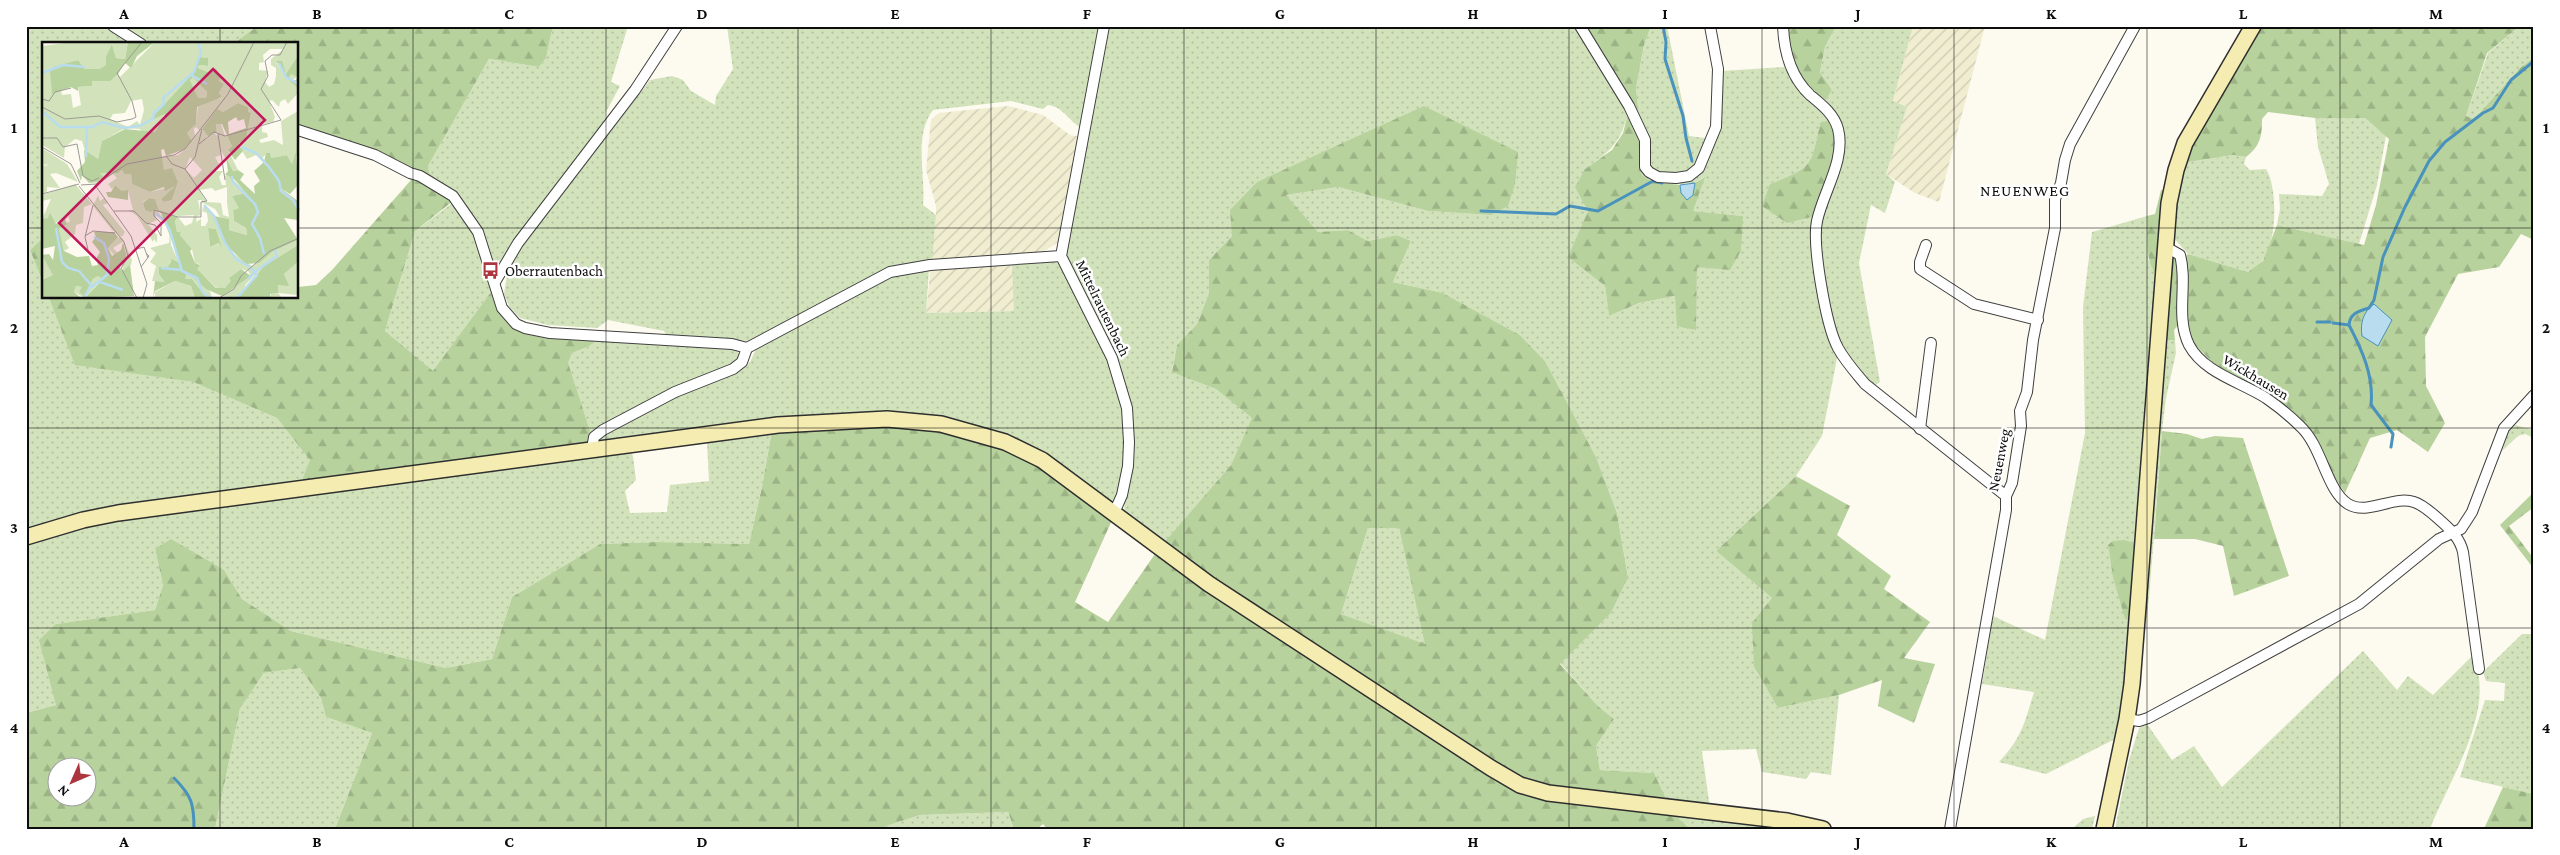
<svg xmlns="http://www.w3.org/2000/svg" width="2560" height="855" font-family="'Crimson Pro',serif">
<defs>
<pattern id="farmland-furrows" width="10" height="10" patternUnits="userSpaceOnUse" patternTransform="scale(1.25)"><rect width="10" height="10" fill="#f0edd1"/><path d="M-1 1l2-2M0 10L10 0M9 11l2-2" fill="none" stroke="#cdcab2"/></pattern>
<pattern id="grass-dots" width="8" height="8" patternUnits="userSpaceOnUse" patternTransform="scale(1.25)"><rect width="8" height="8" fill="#d2e3bc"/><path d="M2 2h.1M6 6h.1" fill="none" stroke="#b3c2a0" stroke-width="1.8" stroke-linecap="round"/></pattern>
<pattern id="forest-firs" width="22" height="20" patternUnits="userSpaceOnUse" patternTransform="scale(1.25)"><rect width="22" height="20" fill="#b7d29d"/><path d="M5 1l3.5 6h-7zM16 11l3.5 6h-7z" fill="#9cb386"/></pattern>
</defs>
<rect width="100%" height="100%" fill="#fdfaef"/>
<g fill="url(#farmland-furrows)">
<polygon points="1913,26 1985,26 1939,202 1915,193 1886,174 1907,107 1893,102"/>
<polygon points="1008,106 1043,115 1070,135 1081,137 1060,241 1040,254 1014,311 926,313 936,215 936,206 926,170 931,120 939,113"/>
</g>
<g fill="url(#grass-dots)">
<polygon points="26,26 109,26 136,44 44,44 44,237 30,250 44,285 44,298 49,298 76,364 193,382 277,418 311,460 301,481 629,448 633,456 636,480 625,491 630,513 667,512 670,485 709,481 707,443 659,447 772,430 762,487 749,544 657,542 600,544 512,597 492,659 446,668 291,631 242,599 224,570 155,549 163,585 155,610 56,624 56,705 26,713"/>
<polygon points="118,26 259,26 234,44 147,44"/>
<polygon points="553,26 628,26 611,82 620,86 606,112 603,128 497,270 495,270 488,249 429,173 428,166 489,59 539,67 546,58"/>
<path d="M727,26H1102L1083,129C1069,122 1064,107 1048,105L1043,109L1011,101L933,110C913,136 926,175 923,205L936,215L932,262L907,265L757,339L749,341L668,338L664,331L608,320L597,328L548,325L520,318L510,308L504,294L507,275L521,248L650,80L672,76L683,80L691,91L715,105L716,96L733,69Z"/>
<path d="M1106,26H1577L1629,110C1620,144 1613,149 1585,169L1588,211L1569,257L1605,286L1609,316L1639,303L1675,296L1695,330L1697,266L1743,216L1692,211L1704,177L1695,183L1666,185L1652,182L1642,175L1639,164L1643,151L1636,88L1644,45L1651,26H1667L1689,136L1713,139L1722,71L1785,67L1797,87L1831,120L1820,124C1811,168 1812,167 1770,184L1815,216L1814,223L1838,353L1822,436L1796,476L1716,551L1772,598L1778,708L1839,695L1831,775L1811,772L1806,779L1762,772L1756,749L1702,751L1710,808L1667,803L1654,773L1600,770L1596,746L1614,719L1599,707L1560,663L1611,613L1628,576L1617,513L1596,457L1545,361L1520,335L1443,293L1393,282L1411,241L1397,235L1368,241L1348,230L1318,232L1285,195L1338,187L1428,211L1491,215L1515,184L1257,182L1232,236L1209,260V293L1197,324L1177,345L1172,371L1216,389L1253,418L1231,465L1163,545L1124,512L1129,407L1066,257Z"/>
<polygon points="1836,26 1913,26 1893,101 1907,107 1886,174 1895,182 1885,213 1871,205 1859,263 1880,382 1873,387 1853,366 1834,332 1818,240 1839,121 1826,100 1832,90 1820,72 1825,47"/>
<polygon points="2520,26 2534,26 2534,57 2520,68 2474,119 2466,116 2488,53"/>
<polygon points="2315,118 2365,118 2386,136 2377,185 2359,244 2277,225 2280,209 2279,194 2322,196 2329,184 2318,147"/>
<path d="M2233,155L2246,157L2244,164L2250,170L2266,169C2278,188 2277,241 2263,260C2260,265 2252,269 2248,272L2188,254L2172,236L2182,163Z"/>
<path d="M455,201C473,227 489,260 491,292L433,372L385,331L415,231Z"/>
<path d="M2147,216L2148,259L2160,277L2139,547L2108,545L2111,561L2133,621L2118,740L2111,741L2046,774L1999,762C2022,737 2024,725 2034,692L1982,684L1993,616L2045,640L2085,433L2083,307L2092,232Z"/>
<path d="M1053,260L1060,265C1101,344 1148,412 1114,504L960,422L601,443L599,441V438L645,409L745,366L750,362L756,349L891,274L929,268L926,313L1014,311L1012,262Z"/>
<polygon points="596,339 735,349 741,356 738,361 591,434 567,363 572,353 590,346"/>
<polygon points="2164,340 2175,340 2176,353 2166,398 2162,431 2149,599 2136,711 2133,707"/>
<polygon points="2511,424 2534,430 2534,438 2525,434 2518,436 2502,451"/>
<polygon points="1368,528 1399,528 1426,645 1341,614"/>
<polygon points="2522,634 2534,634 2534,794 2460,777 2485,700 2504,701 2505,683 2486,681 2483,672"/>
<path d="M2363,651L2397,690L2408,676L2433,695L2472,656C2499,708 2448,781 2430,829H2115L2129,760L2139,728L2147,724L2172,760L2194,746L2222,787Z"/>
<polygon points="300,668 321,698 326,717 372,733 335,829 215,829 240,709 264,673"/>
<polygon points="1008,812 1014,829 885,829 885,826 920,815"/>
<polygon points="1672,812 1805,829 1690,829"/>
<polygon points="2095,816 2092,829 2072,829 2083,819"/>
</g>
<g fill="url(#forest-firs)" fill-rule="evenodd">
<polygon points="258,26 553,26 546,58 539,67 489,59 428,166 429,173 458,197 415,231 385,331 433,371 491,292 499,309 510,323 596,339 590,346 572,353 568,363 591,434 589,444 301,482 310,460 277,418 193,382 75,365 49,298 298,298 298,287 316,285 332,270 411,180 374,157 298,133 298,44 233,44"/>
<polygon points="1583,26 1651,26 1644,45 1636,88 1643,151 1639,164 1642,175 1652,182 1680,185 1681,193 1693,195 1695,183 1705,177 1693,211 1743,216 1741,251 1730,270 1697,267 1696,330 1677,326 1675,296 1639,303 1609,316 1605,286 1568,257 1588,211 1575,187 1585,169 1612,150 1623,133 1629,110"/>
<path d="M1787,26H1836L1825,47L1820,72L1832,90L1826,100C1799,83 1789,57 1787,26Z"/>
<path d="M2259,26H2520L2487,53L2466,116L2474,119L2520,68L2534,57V240L2521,234L2499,267L2458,274L2425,337L2426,386L2445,423L2428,452L2397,430L2370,438L2345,493L2325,462L2267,394L2215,365L2193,343L2187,327L2186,256L2188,254L2248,272L2263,261L2277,225L2364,245L2376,205L2389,139L2365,118H2315L2268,112L2262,119C2262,137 2260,146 2246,157L2233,155L2182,163L2193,138Z"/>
<path d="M1424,106L1518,152L1515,184L1508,206L1491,215L1428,211L1338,187L1286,195L1318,232L1348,230L1368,241L1397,235L1411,241L1393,282L1443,293L1520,335L1545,361L1596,457L1617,513L1628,577L1611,613L1560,664L1599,707L1614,719L1596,746L1600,770L1654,773L1672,812L1690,829H1047L1043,824L1037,829H1014L1008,812L920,815L886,826L885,829H335L372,733L326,717L321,698L300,668L264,673L240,709L215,829H26V713L56,705L39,640L56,624L155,610L163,585L155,549L171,539L224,570L242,599L291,631L446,668L492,659L512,597L600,544L657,542L749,544L762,487L772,430L892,423L972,436L1046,468L1113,518L1075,602L1108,622L1157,551L1231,465L1252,418L1216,389L1172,372L1177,345L1197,324L1209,293V260L1232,236L1230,210L1257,182ZM1368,528H1399L1425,644L1341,614ZM58,768H88V798H58Z"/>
<path d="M1831,120L1837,143L1815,216L1787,223L1762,206L1770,184C1812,167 1811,168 1820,123Z"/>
<path d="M2161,190L2168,191L2160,277C2143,266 2148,234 2147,216L2155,214Z"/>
<polygon points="44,237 44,285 30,250"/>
<polygon points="2172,257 2177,259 2179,264 2179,324 2174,330 2175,340 2164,340"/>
<polygon points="2162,431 2187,434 2202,439 2215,436 2243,438 2289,576 2234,596 2223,546 2195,539 2154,539"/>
<polygon points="1796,476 1850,506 1837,535 1891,576 1884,589 1930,622 1904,658 1935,664 1914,723 1878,706 1882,680 1839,695 1778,708 1754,666 1752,623 1772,598 1716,551"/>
<polygon points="2534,492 2534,507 2509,526 2534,559 2534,569 2500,525"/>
<polygon points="2124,540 2134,543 2139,547 2133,621 2125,619 2113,577 2108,545 2113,541"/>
<polygon points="2503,787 2534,794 2534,829 2484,829"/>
</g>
<g fill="#b9dcef" stroke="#4992bd">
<polygon points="1695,183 1693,195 1687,200 1681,193 1680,185"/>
<path d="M2374,304L2392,320L2378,346L2362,336C2360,323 2363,312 2374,304Z"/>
</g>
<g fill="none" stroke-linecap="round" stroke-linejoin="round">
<g stroke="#4992bd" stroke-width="3">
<polyline points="1663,26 1666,42 1665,59 1683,116 1686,138 1692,161"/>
<polyline points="1481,211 1556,214 1570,206 1598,211 1653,181 1662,183"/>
<polyline points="2317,322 2330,322"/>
<polyline points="2333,323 2349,325"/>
<path d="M2391,447L2393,434L2371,405C2374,376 2362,350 2349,325C2350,313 2359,311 2369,308L2374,300L2383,257L2405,207L2429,161L2445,142L2483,113L2493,108L2511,80L2534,61"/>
<path d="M174,778C192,796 194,804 194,829"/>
</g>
<defs>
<g id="street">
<polyline points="113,26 141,44"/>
<polyline points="1104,26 1061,256 1112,358 1127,408 1129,442 1128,466 1122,495 1114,513"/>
<polyline points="1580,26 1629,106 1645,140 1645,167 1649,172 1658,177 1676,178 1689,176 1699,168 1716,127 1718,69 1710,26"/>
<path d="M1783,26C1784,52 1791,77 1810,95C1822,105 1834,114 1838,129C1846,160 1823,192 1817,221C1812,245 1826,326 1838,348C1845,361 1855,372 1865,384L2006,496"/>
<polyline points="298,130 375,155 410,173 420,176 453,196 478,232 502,308 516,324 525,328 550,333 732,344 747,348"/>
<polyline points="1926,245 1920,262 1920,269 1974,304 2038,320"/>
<path d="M2166,247L2180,255C2188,284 2175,316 2189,345C2204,373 2241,382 2266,398C2279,407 2290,416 2301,427C2322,447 2327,491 2348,504C2368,516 2393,495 2414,502C2424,505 2434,515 2442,522C2452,531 2460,539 2463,552L2479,669"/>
<polyline points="495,282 518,243 635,90 677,26"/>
<polyline points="747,348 890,272 930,265 1061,256"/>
<polyline points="1920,429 1931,343"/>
<polyline points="592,449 594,437 603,430 675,392 733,369 742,362 747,348"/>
<polyline points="2127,719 2139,721 2148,718 2359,604 2439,539 2461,529 2472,512 2504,428 2534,395"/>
<polyline points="1950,829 2006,510 2006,496 2012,483 2021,426 2020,411 2027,392 2033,340 2055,228 2055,199 2061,183 2065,160 2070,144 2135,26"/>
</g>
<g id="secondary">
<polyline points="26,537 83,520 118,513 778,425 887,419 941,424 1005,442 1042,460 1209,584 1491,768 1520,785 1548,793 1787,821 1823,829"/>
<polyline points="2104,829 2127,719 2132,684 2169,203 2176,170 2185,143 2253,26"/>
</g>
</defs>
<use href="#street" stroke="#404040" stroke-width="12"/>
<use href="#secondary" stroke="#2f2f2f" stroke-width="18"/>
<use href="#street" stroke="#fff" stroke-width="10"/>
<use href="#secondary" stroke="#f5ecb1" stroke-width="15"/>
</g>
<path fill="none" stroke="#0d0d0d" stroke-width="1" stroke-opacity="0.55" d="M220,26V44M413,26V829M606,26V829M798,26V829M991,26V829M1184,26V829M1376,26V829M1569,26V829M1762,26V829M1954,26V829M2147,26V829M2340,26V829M26,228H44M298,228H2534M220,298V829M26,428H2534M26,628H2534"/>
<defs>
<symbol id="bus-bare" viewBox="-9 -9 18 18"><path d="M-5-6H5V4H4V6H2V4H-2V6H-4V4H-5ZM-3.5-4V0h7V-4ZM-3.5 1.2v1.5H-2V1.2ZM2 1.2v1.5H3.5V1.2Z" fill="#ac353e" stroke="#fff" stroke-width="2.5" paint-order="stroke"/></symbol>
</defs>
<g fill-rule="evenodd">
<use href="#bus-bare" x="478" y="258" width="25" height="25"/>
</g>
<g text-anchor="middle" stroke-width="5" stroke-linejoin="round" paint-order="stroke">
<g font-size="15" fill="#0d0d0d" stroke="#fff" text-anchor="start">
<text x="505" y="276">Oberrautenbach</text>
</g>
<g font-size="15" fill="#0d0d0d" stroke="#fff">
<text transform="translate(1103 308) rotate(64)" y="5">Mittelrautenbach</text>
<text transform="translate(2256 377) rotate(31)" y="5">Wickhausen</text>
<text transform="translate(1999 460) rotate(-79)" y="5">Neuenweg</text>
</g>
<g font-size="16" letter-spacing="1" fill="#0d0d0d" stroke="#fff">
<text x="2025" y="196">NEUENWEG</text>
</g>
</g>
<g transform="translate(42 42)">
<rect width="256" height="256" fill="#fdfaef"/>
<path d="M30,0H86L83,17L74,16L70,2L64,14V23L57,27H43L36,18L9,26L10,51L19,48L20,53L29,52L31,66L39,63L36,45L50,44V39H67L76,32L78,35L113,0H211L210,3L212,0H256V14L250,27L244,32L239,20H234L245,37L249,32L255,35L249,39L256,46V51L246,62L243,57L238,60L237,65L230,58L227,59L233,75L231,80L220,82V90L225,91L226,95L217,98L219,101L232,98L241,103L239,79L256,69V111L250,122L245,113L229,116L226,111L221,115L222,120L214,113L205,117L196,102L204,98L209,72L206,70V65L196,61L181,70L175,68L159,88L167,92L162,98L172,91L176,94L174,82H179L183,94H187L190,104L186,108L196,128L191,129L178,107L179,113L173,115L178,124L173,129H181L177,135L180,143H184L183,134L186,133L205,151L190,154L198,166L191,168L192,179L204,186L205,193L187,188V177L178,175L173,167L159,160L160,158H156L159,173L155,174L154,180L159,177V184H163L166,179L165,171L160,169L162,164L172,174L189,210L210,224L230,210L256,198V203L222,224L204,242L199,253L194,256L180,254L209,234L206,229L199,227L187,236L190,239L183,246H175L154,227L158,222L153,221L150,207L138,193L139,190H135L133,179L136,175L143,184L150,181L152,173L136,174L118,170L113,157L107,156L101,160L103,168L114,167L123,179L113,172L115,178L106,182L115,193V201L112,197L111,200L95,174L86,168H91L86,149H80L73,143L70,147L66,142L75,136L71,132L63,138L58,134V131H76L80,128L82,132H89L90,142L108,150L133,144L119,157L122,160L130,158L136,140L130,127L122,129L120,115L136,113L144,107L158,89L154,85L152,87L153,94L156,91L150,99L145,91L154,82L156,65L167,58L180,56L177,51L182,42L177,39L179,35L174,26L166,30L156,26L157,23L166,24L165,16L158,15L152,30L107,79L123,71L113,90L100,91L98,87L83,86L60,99L56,117L44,112L40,99L33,97L23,105L22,116L0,103V4ZM228,7H242L229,17V23L234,26V34L232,42L227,45L223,40L226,29L217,28V21L222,20L221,13ZM100,57L102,68L98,83L95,79L86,85L68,77L71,72L83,71L89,59ZM148,115L160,128L152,136L143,127ZM185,145V161L187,175L181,173L179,161L165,160L157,148L170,146L173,149ZM166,186L174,187L178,201L168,205ZM151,34L165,50L164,56L156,57L148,38ZM0,106L25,122L36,140L14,131L8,132L18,146L5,145V150L0,152V123L5,124L7,118L5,123L0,122ZM33,142L50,162L42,165L41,181L34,183L33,192L23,200L27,206L22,209L17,187L28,179L26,174L13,181L10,176L0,177L9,157L0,159V153ZM56,153L58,159L62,156L66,161L61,163L83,190L80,195L70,188L51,164ZM128,189L129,203L137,221L128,219L123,240L110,239L114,224L108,220L114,211L108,206L127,201ZM76,195L81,197L90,218L89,223L81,228L80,222L86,214L82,199L71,206L76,211L73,214L66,206ZM0,213L12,233L0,238ZM256,220V253L236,251L240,256H229V252L236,251L234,245L244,238L242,232ZM145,230L168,249L170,256H165L150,237L143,238L141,233ZM56,234L61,236L43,256L32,250L34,244L41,245L37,250L42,253L51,237ZM133,239L149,244L153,256H113V250Z" fill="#d2e3bc" fill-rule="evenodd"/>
<path d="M86,0H113L95,14L89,26L83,21L76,32L68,39H50V44L36,45V49L29,45L10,52L8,29L11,25L36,18L43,27H57L64,23V14L70,2L74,16L83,17ZM256,14V46L248,39L254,38L255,35L249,32L246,37L234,19H240L244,32ZM158,15L166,16V24L157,23L156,26L166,30L174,26L179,35L177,39L182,42L177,51L180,55L155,65L154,82L145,91L150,99L143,107L124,114L122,107L119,108L122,128L130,126L136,140L130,158L122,160L119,157L133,144L123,149L122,145L108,150L90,142L89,132H82L80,128L76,131H58L61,135L58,140L47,141L40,133L39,139L35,129L43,120L42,108L56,117L60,99L83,87L113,90L123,72L107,79L152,30ZM151,35L165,50L164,56H156L148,38ZM196,61L206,65V70L209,71L204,98L196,102L201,109L193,118L186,108L190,104L180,82H174L175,90L166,94L160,87L175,67L181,70ZM194,75L196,79L202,77L204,86L187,92L186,80ZM254,110L256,143L248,152L238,146L256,159V178L242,176L256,198L230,210L217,221L204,222L183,202L172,174L187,177V188L205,193L204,186L192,179L191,168L197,166L190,154L204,151L192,137L189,136L192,141L187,134L183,133L186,129L184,116L191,129L196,128L202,132L198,138L213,152L212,144L218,139L212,129L222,120L224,111H228L229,116L245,113L250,122ZM73,143L80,149L86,148V158L66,155L64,150H69ZM107,156L113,157L117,168L136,175L133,179L135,190H139L138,193L150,207L148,209L153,221L158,223L155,227L174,246H183L189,239L187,236L199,227L209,234L180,254L164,247L145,230L143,237H150L165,256H153L149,244L133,239L113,249L111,256L113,239L123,240L117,232V225H126L130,217L137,221V217L119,171L113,167L109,170L103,168L101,161ZM8,171L14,182L21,176L26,175L23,177L25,182L17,187L22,209L35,215L47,214L50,224L56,223L54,217L58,210L50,200L54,195L52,190H72L76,195L66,206L70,214L79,208L81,200L85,216L77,224L80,229L88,223L92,254L43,256L61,237L56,234L51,237L42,254L37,250L40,245L34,244L32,250L39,256H0V238L11,233L0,213L7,212L11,218L13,204L0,207V177L6,176ZM166,186L174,187L180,206L177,201L168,205ZM256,203V220L242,232L247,244L236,243V251L228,252L229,256H194L222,224Z" fill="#b7d29d" fill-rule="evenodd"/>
<path fill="none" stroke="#b9dcef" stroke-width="2.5" d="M237,21L244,35L257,42M0,31L21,23L43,25M149,33L165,42M0,69L18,85H50L60,80L82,86L97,84L111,77L112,71L122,62L121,56L152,30L159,10L156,0M200,105L214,111L227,125L237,139L239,149L251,158L257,168M44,115L45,85M190,134L191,140L213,162L216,170L210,182L218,196L222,212M162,163L172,174L183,201L194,217L208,225M114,172L122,178L128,189L140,229L155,236L161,251L169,256M14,186L20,220L26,226L37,229L49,243L42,256M119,226L140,228M206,237L213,230L209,226M58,240L81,248M50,245L65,233L67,217L62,201L52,195M195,256L215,233L213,230L235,214L233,208"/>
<path fill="none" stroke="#9d9b95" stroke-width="1" d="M0,57L7,59L13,50L29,46M0,65L23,77L57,74L75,80L90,77L94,75L90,59L75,31L100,0M176,92L183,138M0,96H15L21,105L35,102L41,134L50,139L57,136M157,102L172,90L183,94L239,78L219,47L226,34L223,19L230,13H238L245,0M0,105L29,122L38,141M143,127L153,115L160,87M39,143L54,142L85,122L132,113L143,107L186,52L212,0M53,143L89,194L105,242L101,256M37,144L82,200L86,215L79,226L95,256M0,152L37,142M72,169H92L104,181L113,183L119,194M43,194L51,189L73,191M119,194V181L112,174V168L136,175H159V160L165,159L143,127L130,122L125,115M94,207L102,205L106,216M46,208L43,195L51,163M99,225L107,214L104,211M177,256L192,247L199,234L228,209L257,196"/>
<path fill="#c2185b" fill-opacity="0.15" stroke="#c2185b" stroke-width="2.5" d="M171,27L223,78L69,232L17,181Z"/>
<rect width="256" height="256" fill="none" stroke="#0d0d0d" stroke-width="2.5"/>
</g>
<rect width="2560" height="855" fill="none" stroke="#ffffff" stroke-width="55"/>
<g transform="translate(72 782) rotate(225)"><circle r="24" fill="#ffffff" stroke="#9e9e9e"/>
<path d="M0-4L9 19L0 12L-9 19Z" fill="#ac353e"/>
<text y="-8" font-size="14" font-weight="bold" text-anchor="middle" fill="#0d0d0d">N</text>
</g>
<rect x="28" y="28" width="2504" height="800" fill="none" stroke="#0d0d0d" stroke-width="2"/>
<g font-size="16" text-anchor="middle" font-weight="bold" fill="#0d0d0d">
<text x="124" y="19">A</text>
<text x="317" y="19">B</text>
<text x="509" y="19">C</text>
<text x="702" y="19">D</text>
<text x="895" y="19">E</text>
<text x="1087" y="19">F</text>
<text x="1280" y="19">G</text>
<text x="1473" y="19">H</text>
<text x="1665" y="19">I</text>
<text x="1858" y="19">J</text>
<text x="2051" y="19">K</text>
<text x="2243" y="19">L</text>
<text x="2436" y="19">M</text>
<text x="14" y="133">1</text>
<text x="2546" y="133">1</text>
<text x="14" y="333">2</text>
<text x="2546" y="333">2</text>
<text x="14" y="533">3</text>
<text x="2546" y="533">3</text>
<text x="14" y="733">4</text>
<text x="2546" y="733">4</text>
<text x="124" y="847">A</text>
<text x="317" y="847">B</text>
<text x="509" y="847">C</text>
<text x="702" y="847">D</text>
<text x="895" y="847">E</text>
<text x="1087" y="847">F</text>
<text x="1280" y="847">G</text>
<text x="1473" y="847">H</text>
<text x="1665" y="847">I</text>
<text x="1858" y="847">J</text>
<text x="2051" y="847">K</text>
<text x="2243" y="847">L</text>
<text x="2436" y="847">M</text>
</g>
</svg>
